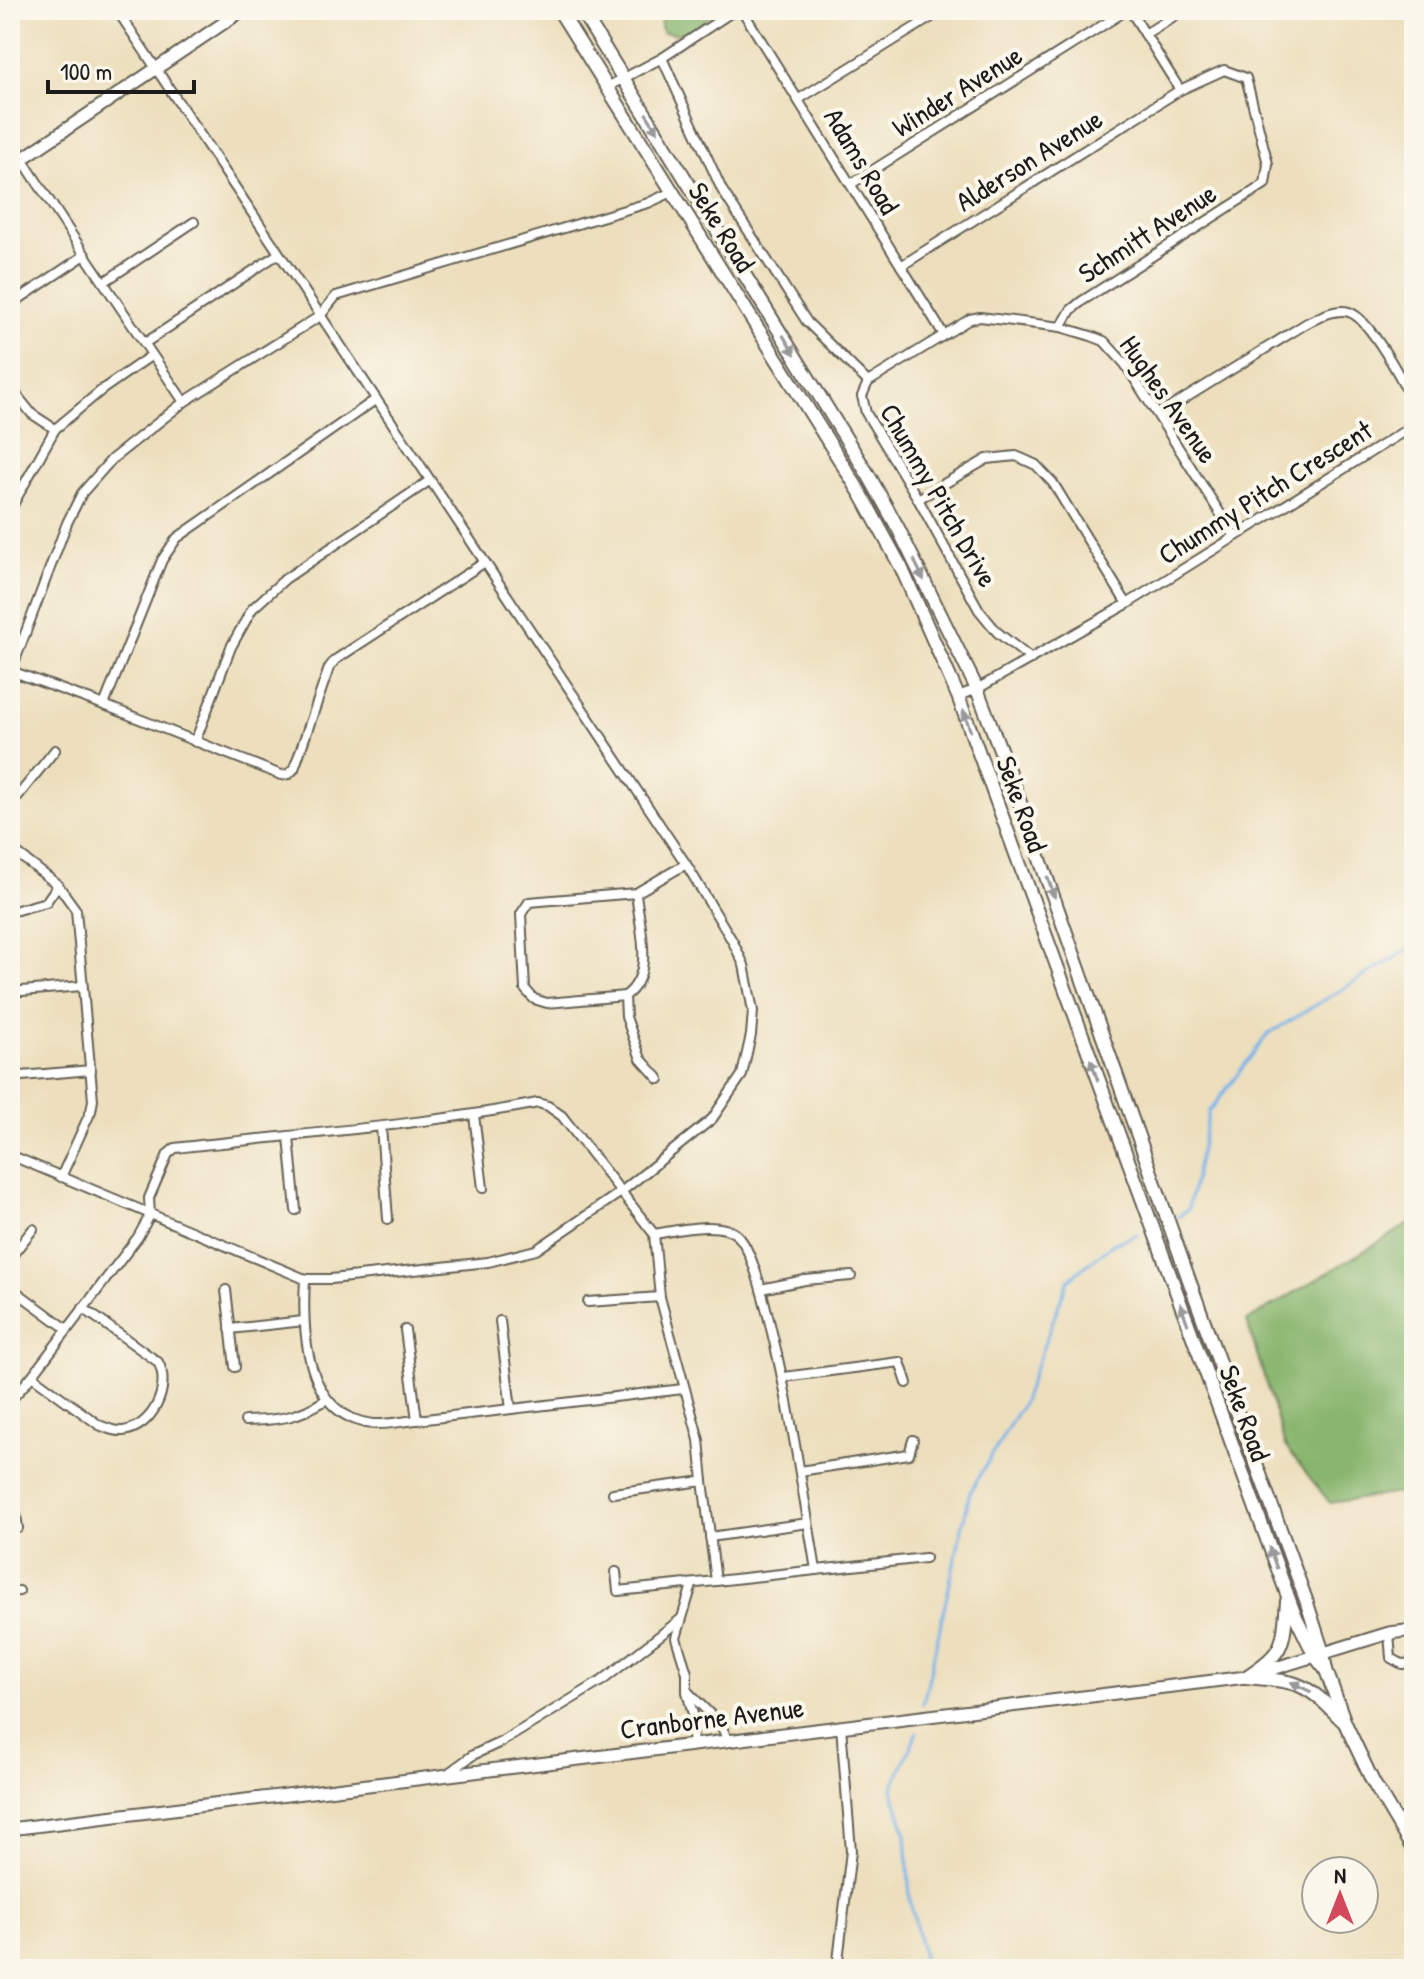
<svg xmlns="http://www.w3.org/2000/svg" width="1424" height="1979" font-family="'Patrick Hand',sans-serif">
<rect width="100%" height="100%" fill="#fbf7ec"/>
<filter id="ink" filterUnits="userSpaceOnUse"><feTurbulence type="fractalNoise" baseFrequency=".0125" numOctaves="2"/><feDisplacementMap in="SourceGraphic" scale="16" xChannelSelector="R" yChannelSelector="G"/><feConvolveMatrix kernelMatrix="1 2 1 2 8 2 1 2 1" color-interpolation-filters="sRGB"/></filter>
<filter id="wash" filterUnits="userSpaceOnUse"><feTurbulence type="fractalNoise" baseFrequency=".006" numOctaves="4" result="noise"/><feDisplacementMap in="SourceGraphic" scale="32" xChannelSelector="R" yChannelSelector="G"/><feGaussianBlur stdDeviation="1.8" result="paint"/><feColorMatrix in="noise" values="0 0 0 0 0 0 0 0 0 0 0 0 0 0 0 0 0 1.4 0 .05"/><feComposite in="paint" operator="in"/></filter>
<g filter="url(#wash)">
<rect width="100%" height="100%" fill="#eddfbd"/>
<g fill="#89b66e" stroke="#526945" stroke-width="2">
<polygon points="659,10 718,10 687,35 662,32"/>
<polygon points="1414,1221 1414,1491 1330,1503 1285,1446 1247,1321"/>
</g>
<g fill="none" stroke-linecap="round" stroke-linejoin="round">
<g stroke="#78b3ea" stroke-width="3">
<polyline points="1178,1217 1188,1209 1209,1112 1268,1034 1414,946"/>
<polyline points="923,1704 970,1492 1022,1404 1068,1280 1113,1244 1138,1234"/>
<polyline points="917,1732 892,1789 906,1835 910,1900 926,1969"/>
</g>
</g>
</g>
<g filter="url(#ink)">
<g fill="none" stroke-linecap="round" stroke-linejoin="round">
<defs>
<g id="street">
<polyline points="742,10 944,335"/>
<polyline points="1130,10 1180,90"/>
<polyline points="1145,34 1184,10"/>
<polyline points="662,58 722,190 807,322 868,382 862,396 866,413 918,499 979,610 997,632 1031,659"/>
<polyline points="607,87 662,58 735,10"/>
<polyline points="799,99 943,10"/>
<polyline points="22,159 85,255"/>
<polyline points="851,184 1127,10"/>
<polyline points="901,266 1180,90 1224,70 1246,78 1268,164 1265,184 1082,301 1071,310 1061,327"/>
<polyline points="104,282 194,222"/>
<polyline points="10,305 85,255 184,402"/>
<polyline points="145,343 278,254"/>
<polyline points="868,382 970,319 980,317 1061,327 1091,336 1104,341 1125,364 1234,535"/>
<polyline points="10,387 32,414 55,429 103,389 152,355"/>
<polyline points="918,499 987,459 1016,456 1023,459 1036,465 1053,483 1127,604"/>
<polyline points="10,510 55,429"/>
<polyline points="485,562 335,660 329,668 294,769 289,774 281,775 104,705 11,671 67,523 82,493 112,459 184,402 320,316 336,296 648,203 672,192"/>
<path d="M958,696L977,689L1127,604L1406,430L1412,417L1413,405C1406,385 1369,318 1349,312C1335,308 1320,317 1307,323L1158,415"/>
<polyline points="104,705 162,560 177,538 375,400"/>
<polyline points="195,742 231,647 252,609 285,579 429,481"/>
<polyline points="10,806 55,750"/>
<polyline points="10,848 58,885 76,910 93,1100 91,1111 61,1177"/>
<path d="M636,893C639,926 656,974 625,996L547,1003L534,999L525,989L521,914L529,902L636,893L686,864"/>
<polyline points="10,912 46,902 58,885"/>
<polyline points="10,992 82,986"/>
<polyline points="625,996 626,1017 641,1059 659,1079"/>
<polyline points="10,1077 91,1070"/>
<polyline points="474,1115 483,1188"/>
<polyline points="381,1127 388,1219"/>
<polyline points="289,1137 296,1210"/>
<polyline points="10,1155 305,1279 331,1279 488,1262 536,1250 621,1192 712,1119 742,1075 751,1035 753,1011 744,965 733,942 686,864 117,10"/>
<path d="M654,1234C675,1231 721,1219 738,1236C752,1250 763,1296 768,1316C789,1400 802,1485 816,1570"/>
<polyline points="10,1258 33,1229"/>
<path d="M305,1279C302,1331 304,1416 373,1424C386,1425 403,1421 417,1420L683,1389"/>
<polyline points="10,1287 67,1329"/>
<polyline points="761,1289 805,1280 851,1276"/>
<polyline points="226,1290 235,1367"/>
<polyline points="588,1302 660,1297"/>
<polyline points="500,1321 511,1409"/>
<polyline points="230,1329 304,1321"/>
<polyline points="405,1330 417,1420"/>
<path d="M32,1376L99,1425C107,1428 114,1432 123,1431C152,1428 172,1387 158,1362L83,1308"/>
<polyline points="784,1377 900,1362 907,1383"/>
<path d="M10,1401L32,1376L138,1237L150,1215L149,1198L168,1154L175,1148C296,1134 418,1126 538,1103L548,1106L562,1116L654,1234L660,1297L699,1440L703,1481L613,1493"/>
<path d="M245,1421C280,1420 298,1418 327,1399"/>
<polyline points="800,1471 909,1454 913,1440"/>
<polyline points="10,1509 16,1515 18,1528"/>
<polyline points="710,1537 808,1523"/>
<polyline points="616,1572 618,1591 716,1581 703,1481"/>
<polyline points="716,1581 925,1558"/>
<polyline points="692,1585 676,1638 687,1673 687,1692 694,1718 692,1743"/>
<polyline points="10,1592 19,1591"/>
<polyline points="1389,1633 1391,1658 1402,1664 1414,1663"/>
<polyline points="688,1692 721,1725 727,1739"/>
<polyline points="447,1774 473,1755 503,1741 603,1680 681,1619"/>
<polyline points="837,1969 851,1851 841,1726"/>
</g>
<g id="secondary">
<polyline points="10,167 243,10"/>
<polyline points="10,1829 1246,1677 1389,1633 1414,1630"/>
</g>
<g id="primary">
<polyline points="559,10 861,494 901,567 958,696 1294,1613 1315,1656 1326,1670"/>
<polyline points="581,10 869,476 898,528 977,689 1013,783 1194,1294 1306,1600 1323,1653 1326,1670 1345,1723 1373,1782 1414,1851"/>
<path d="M1246,1677C1300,1682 1304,1681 1342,1720"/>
<path d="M1246,1677C1285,1652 1283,1646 1287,1601"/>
</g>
</defs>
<use href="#street" stroke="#656054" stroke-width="12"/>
<use href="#secondary" stroke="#656054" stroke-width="15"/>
<use href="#primary" stroke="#656054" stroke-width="16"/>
<use href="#street" stroke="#fff" stroke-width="8"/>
<use href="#secondary" stroke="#fff" stroke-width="11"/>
<use href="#primary" stroke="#fff" stroke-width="12"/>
</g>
<defs><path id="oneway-solid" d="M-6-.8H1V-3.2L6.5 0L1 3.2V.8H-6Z" transform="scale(2)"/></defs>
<g fill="#999">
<use href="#oneway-solid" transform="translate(652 123) rotate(58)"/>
<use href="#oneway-solid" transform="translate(789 345) rotate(58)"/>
<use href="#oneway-solid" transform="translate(919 570) rotate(64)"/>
<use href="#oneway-solid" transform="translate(967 721) rotate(-109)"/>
<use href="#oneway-solid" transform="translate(1051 887) rotate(70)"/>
<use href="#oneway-solid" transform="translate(1094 1070) rotate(-110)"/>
<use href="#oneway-solid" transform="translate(1184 1314) rotate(-110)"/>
<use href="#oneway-solid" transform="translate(1273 1558) rotate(-110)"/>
<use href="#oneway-solid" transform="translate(1301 1687) rotate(-154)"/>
</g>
</g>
<g text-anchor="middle" stroke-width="8" stroke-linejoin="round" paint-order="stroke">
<g font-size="28" fill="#1c1c1c" stroke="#fbf7ec">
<text transform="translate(957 91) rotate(-32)" y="10">Winder Avenue</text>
<text transform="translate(1029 160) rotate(-32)" y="10">Alderson Avenue</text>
<text transform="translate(862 161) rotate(59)" y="10">Adams Road</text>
<text transform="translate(722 227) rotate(58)" y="10">Seke Road</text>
<text transform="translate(1147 233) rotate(-33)" y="10">Schmitt Avenue</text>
<text transform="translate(1169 399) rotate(55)" y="10">Hughes Avenue</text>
<text transform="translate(1265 492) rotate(-32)" y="10">Chummy Pitch Crescent</text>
<text transform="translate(939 495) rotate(60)" y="10">Chummy Pitch Drive</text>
<text transform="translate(1022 804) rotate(70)" y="10">Seke Road</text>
<text transform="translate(1245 1413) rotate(70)" y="10">Seke Road</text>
<text transform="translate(712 1718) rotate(-7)" y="10">Cranborne Avenue</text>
</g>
</g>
<rect width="1424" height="1979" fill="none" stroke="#fbf7ec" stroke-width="40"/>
<g transform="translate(1340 1895)"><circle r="38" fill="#fbf7ec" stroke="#a29f99" stroke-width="2"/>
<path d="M0-6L14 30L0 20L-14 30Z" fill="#d1495b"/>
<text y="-12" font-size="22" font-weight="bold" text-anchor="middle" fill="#1c1c1c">N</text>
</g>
<path d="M48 80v12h146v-12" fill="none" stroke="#1c1c1c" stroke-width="4"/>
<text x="60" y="80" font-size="24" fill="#1c1c1c" stroke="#fbf7ec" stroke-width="6" paint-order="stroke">100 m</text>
</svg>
